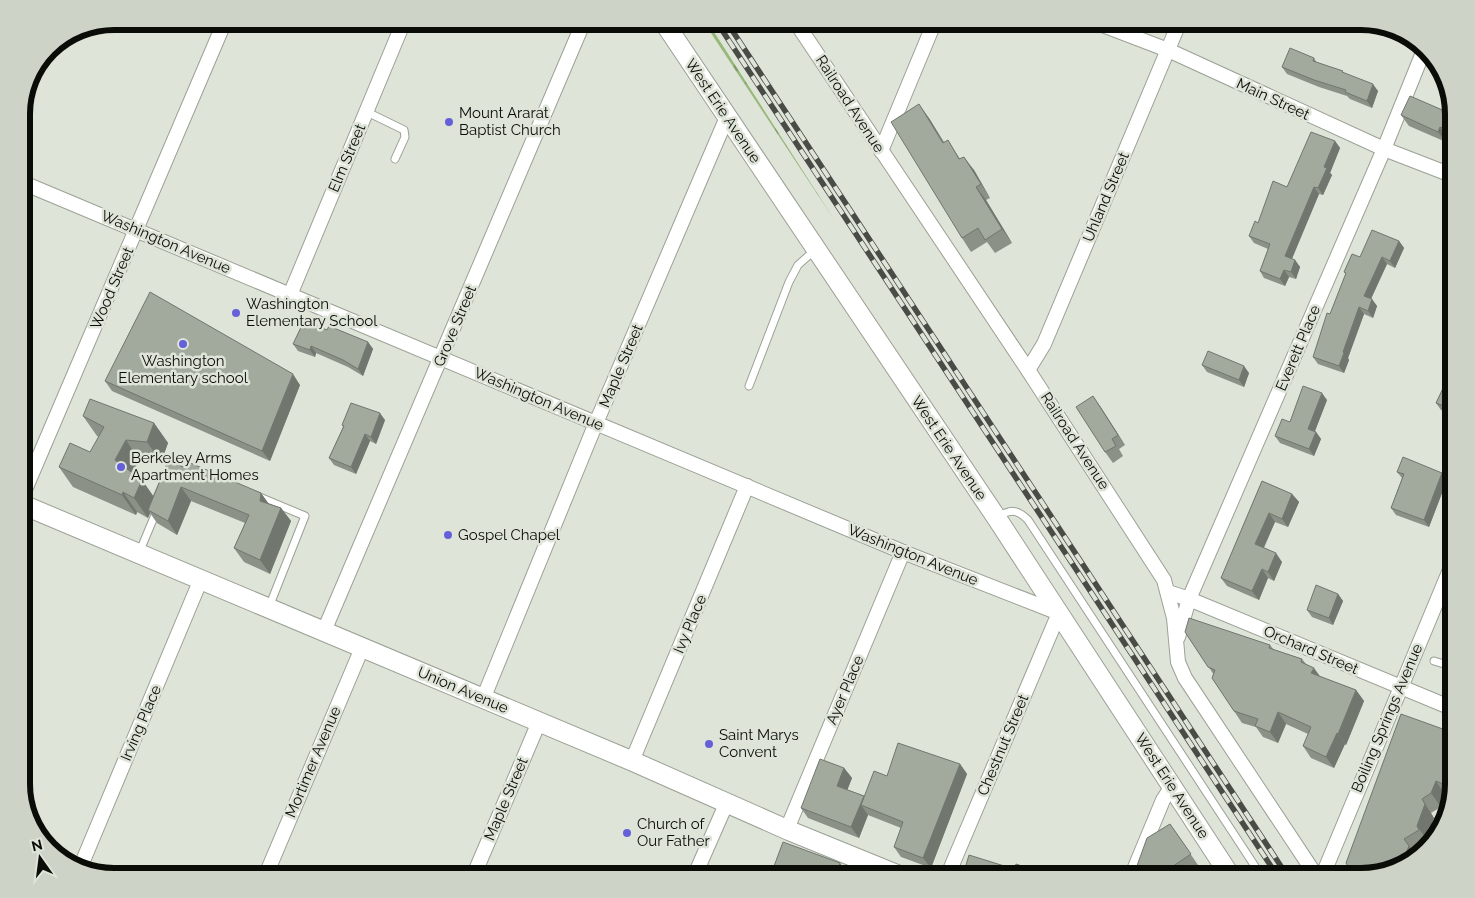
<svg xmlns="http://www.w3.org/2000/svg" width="1475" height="898" font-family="Raleway,sans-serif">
<defs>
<pattern id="forest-firs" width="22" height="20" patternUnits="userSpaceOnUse" patternTransform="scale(1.25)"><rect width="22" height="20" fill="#97b879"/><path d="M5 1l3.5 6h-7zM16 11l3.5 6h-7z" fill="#819d67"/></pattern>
</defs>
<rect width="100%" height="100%" fill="#dee4d8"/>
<polygon fill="url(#forest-firs)" points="703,21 707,21 835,221"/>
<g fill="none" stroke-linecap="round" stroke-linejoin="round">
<defs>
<g id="lane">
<polyline points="367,112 404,130 405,137 395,159"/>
<polyline points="749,386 789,282 798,265 815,250"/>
<polyline points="257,496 305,516 269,607"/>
<path d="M996,517C1011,510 1016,508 1028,520L1262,877"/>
<polyline points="139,553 157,510"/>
<polyline points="1434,661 1454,667"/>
</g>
<g id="street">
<polyline points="795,21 1028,370 1164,580 1174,618 1178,662 1185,678 1317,877"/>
<polyline points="1092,21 1168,50 1384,149 1454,176"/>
<polyline points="881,151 935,21"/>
<polyline points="21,182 903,552 1059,613 947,877"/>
<polyline points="290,295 404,21"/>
<polyline points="1028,370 1044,344 1180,21"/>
<polyline points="21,499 225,21"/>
<polyline points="1168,592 1189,599 1454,709"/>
<polyline points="324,631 584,21"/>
<polyline points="1178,637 1189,599 1384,149 1424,50"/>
<polyline points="483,699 596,423 727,117"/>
<polyline points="632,761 747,486"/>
<polyline points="787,829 903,552"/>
<polyline points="80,868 201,579"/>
<polyline points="265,877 362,648"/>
<polyline points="473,877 539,722"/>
<polyline points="694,877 727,802"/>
<polyline points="1131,877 1163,800 1172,786"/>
<polyline points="1322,877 1454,560"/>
</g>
<g id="secondary">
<polyline points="663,21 996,517 1231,877"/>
<polyline points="21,504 632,761 790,831 903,877"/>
</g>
</defs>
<use href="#lane" stroke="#9aa195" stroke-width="9"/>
<use href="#street" stroke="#9aa195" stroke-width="16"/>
<use href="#secondary" stroke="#9aa195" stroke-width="21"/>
<use href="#lane" stroke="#fff" stroke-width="7"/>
<use href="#street" stroke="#fff" stroke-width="14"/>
<use href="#secondary" stroke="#fff" stroke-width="19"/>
<defs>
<g id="rail">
<polyline points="716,21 1278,877"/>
<polyline points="726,21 1288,877"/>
</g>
</defs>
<use href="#rail" stroke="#494c46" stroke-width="5.5"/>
<use href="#rail" stroke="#dee4d8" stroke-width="4" stroke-dasharray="11" stroke-linecap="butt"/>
</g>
<g fill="#8b9187">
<polygon points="1314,58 1317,63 1344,73 1378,91 1372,108 1350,99 1347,96 1319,87 1287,74 1282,67"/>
<polygon points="1401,115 1454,115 1454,140 1448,138 1446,142 1409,126"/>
<polygon points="929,118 944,142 948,140 960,159 974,170 990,198 986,200 1012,243 995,253 987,242 971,252 962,238"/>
<polygon points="1335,141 1340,148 1330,173 1332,175 1323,195 1319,194 1292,259 1295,260 1300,267 1296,279 1289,277 1285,286 1264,278 1260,271 1268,249 1254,243 1249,236 1258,223 1287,187"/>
<polygon points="1399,241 1404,248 1395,268 1387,264 1371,299 1377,306 1373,318 1364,314 1348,358 1349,360 1344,373 1318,364 1313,357 1346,274 1344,272 1360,257"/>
<polygon points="327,330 368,342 373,349 363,376 348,367 316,353 315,357 298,351 293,344"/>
<polygon points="1202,365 1249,373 1244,387 1207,372"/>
<polygon points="1454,365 1454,415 1441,410 1436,403"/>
<polygon points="105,381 300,385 270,461 112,391"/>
<polygon points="1327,400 1315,431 1316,432 1321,439 1314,456 1280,443 1275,436 1290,422"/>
<polygon points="1100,406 1125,445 1119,449 1123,456 1113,463 1105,452"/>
<polygon points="83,416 154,423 168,443 161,462 139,460 133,473 142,480 153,496 168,461 261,493 268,503 281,508 291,521 270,574 244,562 234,548 245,523 191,501 177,535 157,523 150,513 148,518 137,512 136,515 73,487 59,467 90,452 99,437 97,436"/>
<polygon points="385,420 376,444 370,441 356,474 334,465 329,458 343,427 342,425"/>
<polygon points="1397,472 1442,473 1447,480 1429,527 1396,515 1391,508 1402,478"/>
<polygon points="1262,481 1292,494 1299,502 1288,527 1275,522 1264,548 1282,562 1274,581 1268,578 1259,600 1227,586 1221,578"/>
<polygon points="1338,594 1343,601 1333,625 1312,617 1307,610"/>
<polygon points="1185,632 1270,645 1274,650 1302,659 1306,664 1319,676 1356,690 1364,701 1346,745 1345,744 1334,768 1311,758 1303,746 1308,734 1286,724 1278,743 1263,737 1256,727 1242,723 1212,678 1214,675"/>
<polygon points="1401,714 1454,784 1450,797 1445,795 1441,807 1431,813 1434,818 1426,840 1429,843 1414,852 1361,877"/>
<polygon points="960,764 967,774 931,868 901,857 894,847 901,828 868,815 859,838 808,818 801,808 844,768 852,778 847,790 864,796 887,776"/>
<polygon points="1170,824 1198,865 1180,877 1133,877"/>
</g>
<g fill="#71766e">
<polygon points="1373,84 1378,91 1372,108 1367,101"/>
<polygon points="919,104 929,118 952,157 943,143"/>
<polygon points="1454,116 1454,139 1447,130"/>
<polygon points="1440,127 1448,138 1446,142 1438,132"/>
<polygon points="1335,141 1340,148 1330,173 1332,175 1323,195 1318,188 1324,167"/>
<polygon points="964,157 974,170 990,198 981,184"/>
<polygon points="976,187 986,200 1012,243 1002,229"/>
<polygon points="1314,187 1319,194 1290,263 1285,256"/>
<polygon points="1399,241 1404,248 1395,268 1390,261"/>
<polygon points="1382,257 1387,264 1369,303 1364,296"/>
<polygon points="1295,260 1300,267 1296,279 1291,272"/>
<polygon points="1284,270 1289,277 1285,286 1280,279"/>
<polygon points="1372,299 1377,306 1373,318 1368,311"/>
<polygon points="1359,307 1364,314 1348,358 1349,360 1344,373 1339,366 1343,352"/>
<polygon points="368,342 373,349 363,376 358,369"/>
<polygon points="311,346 316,353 315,357 310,350"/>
<polygon points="1244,366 1249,373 1244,387 1239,380"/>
<polygon points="293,374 300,385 270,461 262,451"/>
<polygon points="1322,393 1327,400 1313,436 1308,429"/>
<polygon points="1093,396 1100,406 1125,445 1118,435"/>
<polygon points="380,413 385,420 376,444 371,437"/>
<polygon points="154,423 168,443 161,462 147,442"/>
<polygon points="1316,432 1321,439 1314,456 1309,449"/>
<polygon points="365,434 370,441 356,474 351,467"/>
<polygon points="126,440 139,460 129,479 115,460"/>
<polygon points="1442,473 1447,480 1429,527 1424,520"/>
<polygon points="142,480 156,500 148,510 150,513 148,518 134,498"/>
<polygon points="181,487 191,501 177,535 168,521"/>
<polygon points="123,492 137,512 136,515 122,495"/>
<polygon points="261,493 271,507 260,501"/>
<polygon points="1292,494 1299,502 1288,527 1282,519"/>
<polygon points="281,508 291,521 270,574 260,560"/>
<polygon points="1269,513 1275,522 1261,553 1255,544"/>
<polygon points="1276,553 1282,562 1274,581 1268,572"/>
<polygon points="1262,569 1268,578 1259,600 1252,591"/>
<polygon points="1338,594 1343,601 1333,625 1329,618"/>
<polygon points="1314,668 1322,679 1311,673"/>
<polygon points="1356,690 1364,701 1346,745 1338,734"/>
<polygon points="1278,712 1286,724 1278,743 1270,732"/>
<polygon points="1337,733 1345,744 1334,768 1326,757"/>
<polygon points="960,764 967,774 931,868 923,858"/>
<polygon points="844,768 852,778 845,796 837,786"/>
<polygon points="1436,781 1445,795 1441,807 1431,793"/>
<polygon points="864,796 861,805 868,815 859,838 851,827"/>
<polygon points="1422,799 1434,818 1426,840 1429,843 1417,826"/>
<polygon points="1404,839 1416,856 1408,864 1401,866"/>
<polygon points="840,863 850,877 838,868"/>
</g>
<g fill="#a2a99d" stroke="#71766e">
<polygon points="1290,48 1314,58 1313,61 1343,71 1342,72 1373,84 1367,101 1345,92 1346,90 1314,80 1282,67"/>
<polygon points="1410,96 1454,115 1447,130 1440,127 1438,132 1401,115"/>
<polygon points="919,104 943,143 948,140 959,159 964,157 981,184 976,187 1002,229 985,240 978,228 962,238 891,122"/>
<polygon points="1311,132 1335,141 1324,167 1327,168 1318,188 1314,187 1285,256 1295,260 1291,272 1284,270 1280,279 1260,271 1270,244 1249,236 1255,221 1258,223 1273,181 1287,187"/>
<polygon points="1372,230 1399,241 1390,261 1382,257 1364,296 1372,299 1368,311 1359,307 1343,352 1344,353 1339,366 1313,357 1327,313 1330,314 1346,273 1344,272 1352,254 1360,257"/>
<polygon points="150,292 293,374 262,451 105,381"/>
<polygon points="304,321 327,330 329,326 368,342 358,369 343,360 311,346 310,350 293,344"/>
<polygon points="1208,351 1244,366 1239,380 1202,365"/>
<polygon points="1454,365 1454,410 1436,403"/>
<polygon points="1303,386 1322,393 1308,429 1316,432 1309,449 1275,436 1282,419 1290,422"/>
<polygon points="1093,396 1118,435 1112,439 1116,446 1105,452 1076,407"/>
<polygon points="90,399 154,423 147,442 126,440 115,460 142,480 134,498 123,492 122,495 59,467 70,443 90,452 104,427 83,416"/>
<polygon points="351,403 380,413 371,437 365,434 351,467 329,458 344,426 342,425"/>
<polygon points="1403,457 1442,473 1424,520 1391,508 1404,474 1397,472"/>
<polygon points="168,461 183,467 188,462 261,493 260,501 281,508 260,560 234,548 249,515 181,487 168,521 148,510"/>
<polygon points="1262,481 1292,494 1282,519 1269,513 1255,544 1276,553 1268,572 1262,569 1252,591 1221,578"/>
<polygon points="1316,585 1338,594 1329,618 1307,610"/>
<polygon points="1189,618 1270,645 1269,648 1302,659 1301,662 1314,668 1311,673 1356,690 1338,734 1337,733 1326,757 1303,746 1311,727 1278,712 1270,732 1255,726 1258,719 1234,711 1212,678 1215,670 1208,667 1185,632"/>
<polygon points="1401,714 1454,733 1454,784 1453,788 1436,781 1431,793 1422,799 1425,804 1417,826 1419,830 1404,839 1409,846 1401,866 1361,877 1354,877 1346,863"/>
<polygon points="898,743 960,764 923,858 894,847 903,822 861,805 874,771 887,776"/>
<polygon points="820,759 844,768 837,786 864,796 851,827 801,808"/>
<polygon points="1170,824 1191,854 1157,877 1133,877 1147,838"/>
<polygon points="783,842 840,863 838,868 864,877 770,877"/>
<polygon points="969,855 1014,869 1016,864 1052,876 1052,877 968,877 963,875"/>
</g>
<g fill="#6560d9" stroke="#dee4d8" stroke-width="2">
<circle cx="449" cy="122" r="5"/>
<circle cx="236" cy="313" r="5"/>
<circle cx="183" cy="344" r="5"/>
<circle cx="121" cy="467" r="5"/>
<circle cx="448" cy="535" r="5"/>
<circle cx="709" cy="744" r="5"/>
<circle cx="627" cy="833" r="5"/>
</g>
<g text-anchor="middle" stroke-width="5" stroke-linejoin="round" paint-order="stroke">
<g font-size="15" fill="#0a0c08" stroke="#dee4d8">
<text transform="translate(1273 99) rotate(25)" y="5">Main Street</text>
<text transform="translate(850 104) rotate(57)" y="5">Railroad Avenue</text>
<text transform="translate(723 111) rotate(56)" y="5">West Erie Avenue</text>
<text transform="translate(347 158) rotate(-67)" y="5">Elm Street</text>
<text transform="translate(1106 197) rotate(-67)" y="5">Uhland Street</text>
<text transform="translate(166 242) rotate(23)" y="5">Washington Avenue</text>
<text transform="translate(112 288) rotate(-67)" y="5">Wood Street</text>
<text transform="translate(455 326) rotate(-67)" y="5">Grove Street</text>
<text transform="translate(1298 348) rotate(-67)" y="5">Everett Place</text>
<text transform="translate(621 366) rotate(-67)" y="5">Maple Street</text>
<text transform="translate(539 399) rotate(23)" y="5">Washington Avenue</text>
<text transform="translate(1075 441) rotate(57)" y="5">Railroad Avenue</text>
<text transform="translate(949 448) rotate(56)" y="5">West Erie Avenue</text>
<text transform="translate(913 555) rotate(22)" y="5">Washington Avenue</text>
<text transform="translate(690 624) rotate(-67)" y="5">Ivy Place</text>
<text transform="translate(1311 650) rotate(23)" y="5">Orchard Street</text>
<text transform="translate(463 690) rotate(23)" y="5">Union Avenue</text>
<text transform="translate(845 690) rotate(-67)" y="5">Ayer Place</text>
<text transform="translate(1387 718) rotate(-67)" y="5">Boiling Springs Avenue</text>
<text transform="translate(141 723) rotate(-67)" y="5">Irving Place</text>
<text transform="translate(1003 745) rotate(-67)" y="5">Chestnut Street</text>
<text transform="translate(313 762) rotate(-67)" y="5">Mortimer Avenue</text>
<text transform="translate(1172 786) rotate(57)" y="5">West Erie Avenue</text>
<text transform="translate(506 799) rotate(-67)" y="5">Maple Street</text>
</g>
<g font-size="15" fill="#0a0c08" stroke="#dee4d8" text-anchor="start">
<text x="459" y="118">Mount Ararat<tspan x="459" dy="17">Baptist Church</tspan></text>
<text x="246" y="309">Washington<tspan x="246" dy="17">Elementary School</tspan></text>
<text x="183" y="366" text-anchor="middle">Washington<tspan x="183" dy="17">Elementary school</tspan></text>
<text x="131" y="463">Berkeley Arms<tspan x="131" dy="17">Apartment Homes</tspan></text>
<text x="458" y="540">Gospel Chapel</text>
<text x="719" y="740">Saint Marys<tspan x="719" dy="17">Convent</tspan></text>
<text x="637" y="829">Church of<tspan x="637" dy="17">Our Father</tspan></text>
</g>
</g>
<path d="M0 0H1475V898H0ZM114 30H1361A84 84 0 0 1 1445 114V784A84 84 0 0 1 1361 868H114A84 84 0 0 1 30 784V114A84 84 0 0 1 114 30Z" fill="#cdd3c7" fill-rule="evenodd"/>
<path fill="none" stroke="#0a0c08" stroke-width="6" d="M114 30H1361A84 84 0 0 1 1445 114V784A84 84 0 0 1 1361 868H114A84 84 0 0 1 30 784V114A84 84 0 0 1 114 30Z"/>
<g transform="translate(40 858) rotate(346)" stroke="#dee4d8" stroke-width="4" paint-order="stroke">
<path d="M0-4L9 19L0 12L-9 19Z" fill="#0a0c08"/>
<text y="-8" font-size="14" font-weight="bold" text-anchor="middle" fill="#0a0c08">N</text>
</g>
</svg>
